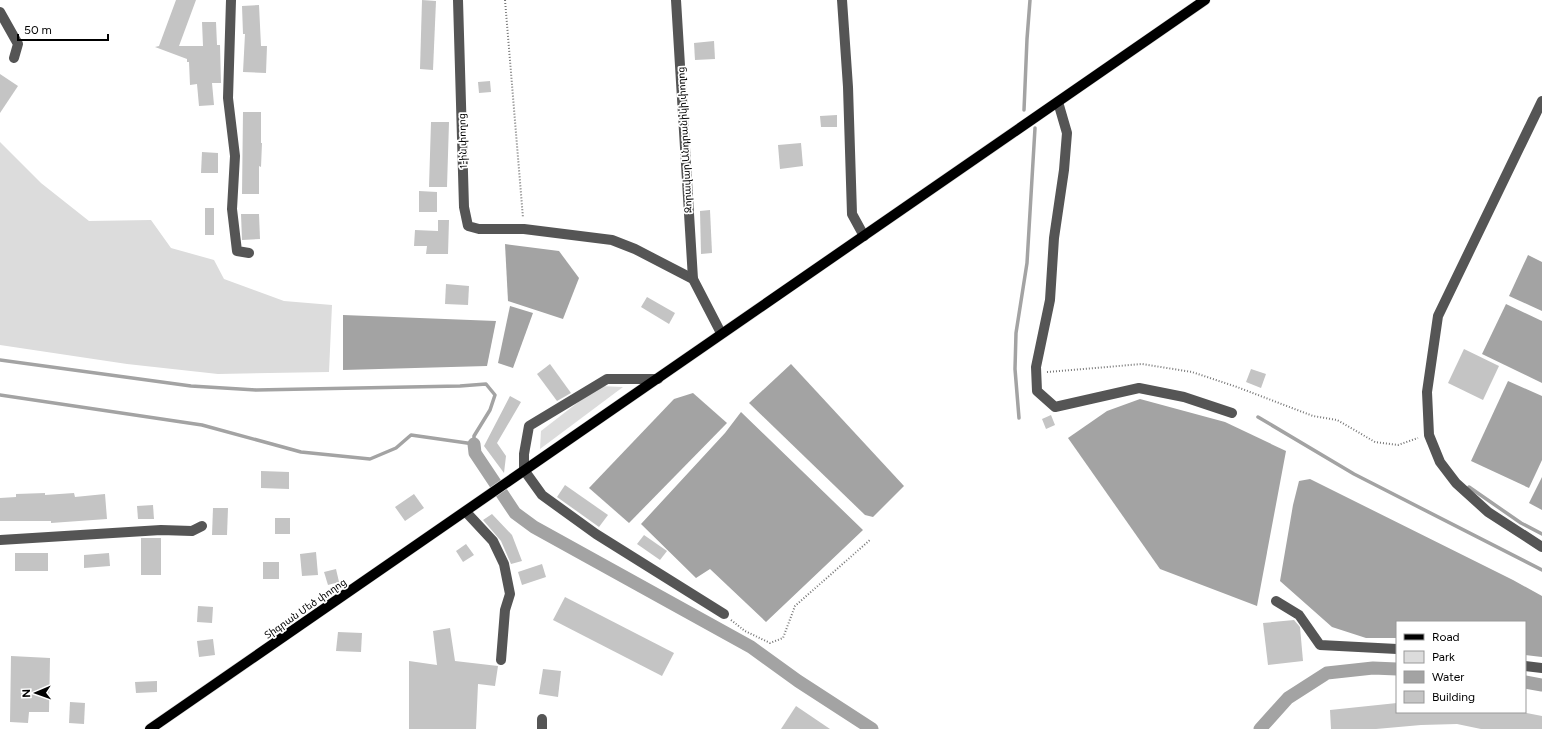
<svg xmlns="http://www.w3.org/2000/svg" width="1542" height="729" font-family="Figtree,'Noto Sans Armenian',sans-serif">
<rect width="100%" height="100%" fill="#fff"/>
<g fill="#dcdcdc">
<polygon points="0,142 41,183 89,221 151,220 171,248 214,260 224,279 284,301 332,305 329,372 218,374 127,364 0,345"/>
<polygon points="599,386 623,387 540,449 541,431"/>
</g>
<g fill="#a3a3a3">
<polygon points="505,244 559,251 579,278 563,319 508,301"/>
<polygon points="1528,255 1542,262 1542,311 1509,296"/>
<polygon points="1506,304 1542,321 1542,383 1482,354"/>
<polygon points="510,306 533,313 513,368 498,363"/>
<polygon points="343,315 496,321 487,366 343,370"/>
<polygon points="791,364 904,486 873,517 865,515 749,403"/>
<polygon points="1508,381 1542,396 1542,460 1529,488 1471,461"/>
<polygon points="693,393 727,423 629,523 589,488 674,399"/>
<polygon points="1140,399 1225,422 1286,451 1257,606 1160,569 1068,438 1107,411"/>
<polygon points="741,412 863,530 766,622 710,569 696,578 641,524 725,433"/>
<polygon points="1542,477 1542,510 1529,503"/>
<polygon points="1310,479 1513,580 1542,596 1542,657 1525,655 1525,622 1397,622 1397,638 1366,638 1332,627 1280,581 1293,505 1299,481"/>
</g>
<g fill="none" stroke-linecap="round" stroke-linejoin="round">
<g stroke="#a3a3a3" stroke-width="3.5">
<polyline points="1024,110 1027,39 1030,0"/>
<polyline points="0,360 191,386 256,390 460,386 486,384 495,395 490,410 474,436 474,444 411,435 396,448 370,459 301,452 202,425 0,395"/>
<polyline points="1258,417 1354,474 1542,570"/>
<polyline points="1019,418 1015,369 1016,333 1027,263 1035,128"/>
<polyline points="1469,487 1521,523 1542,534"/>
</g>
<g stroke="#a3a3a3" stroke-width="13">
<polyline points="474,444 475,453 515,513 534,527 751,647 798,681 872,729"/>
<polyline points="1525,682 1542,685"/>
<polyline points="1260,729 1288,698 1327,673 1373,668 1397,669"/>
</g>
</g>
<g fill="#c4c4c4">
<polygon points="176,0 196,0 179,46 203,46 202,22 216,22 217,45 220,45 221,83 212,83 214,105 199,106 197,84 190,85 189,62 187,62 187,59 155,47 159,46"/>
<polygon points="422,0 436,1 433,70 420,69"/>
<polygon points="259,5 261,46 267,46 266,73 243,72 245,34 243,34 242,6"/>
<polygon points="714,41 715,59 695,60 694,43"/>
<polygon points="0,74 18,86 0,113"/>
<polygon points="490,81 491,92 479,93 478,82"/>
<polygon points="243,112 261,112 261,143 262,143 261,167 259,166 259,194 242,194"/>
<polygon points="837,115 837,127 821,127 820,116"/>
<polygon points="431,122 449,122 447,187 429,187"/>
<polygon points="801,143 803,166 780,169 778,145"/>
<polygon points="202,152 218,153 218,173 201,173"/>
<polygon points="419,191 437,192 437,212 419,212"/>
<rect x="205" y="208" width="9" height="27"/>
<polygon points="710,210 712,253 701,254 700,211"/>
<polygon points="241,214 259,214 260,239 242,240"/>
<polygon points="438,220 449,220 448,254 426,254 427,246 414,246 415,230 438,231"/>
<polygon points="446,284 469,286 468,305 445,304"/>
<polygon points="647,297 675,313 669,324 641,307"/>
<polygon points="1464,349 1499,366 1483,400 1448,383"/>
<polygon points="550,364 571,393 557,401 537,374"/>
<polygon points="1251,369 1266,374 1261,388 1246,382"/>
<polygon points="510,396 521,402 497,443 506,456 504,473 484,446"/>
<polygon points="1051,415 1055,425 1046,429 1042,419"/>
<polygon points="261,471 289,472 289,489 261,488"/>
<polygon points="565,485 608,515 599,527 557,497"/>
<polygon points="45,493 45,495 74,493 75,497 105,494 107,519 51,523 51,521 0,521 0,498 16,497 16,494"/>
<polygon points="414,494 424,508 405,521 395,507"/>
<polygon points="153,505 154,519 138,519 137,506"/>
<polygon points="213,508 228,508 227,535 212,535"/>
<polygon points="492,514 512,535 522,561 511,564 501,541 483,520"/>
<rect x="275" y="518" width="15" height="16"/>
<polygon points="644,535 667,551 660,560 637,544"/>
<rect x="141" y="538" width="20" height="37"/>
<polygon points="466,544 474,555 463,562 456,551"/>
<polygon points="316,552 318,575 302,576 300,554"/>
<rect x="15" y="553" width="33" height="18"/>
<polygon points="109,553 110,566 84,568 84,555"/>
<rect x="263" y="562" width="16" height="17"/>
<polygon points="542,564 546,577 522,585 518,572"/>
<polygon points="336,569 339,582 328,585 324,572"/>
<polygon points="565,597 674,653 662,676 553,620"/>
<polygon points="198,606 213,607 212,623 197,622"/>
<polygon points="1294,620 1300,627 1303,661 1268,665 1263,623"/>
<polygon points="450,628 455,661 498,666 495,686 478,684 476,729 409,729 409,661 437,665 433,631"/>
<polygon points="338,632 362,633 361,652 336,651"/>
<polygon points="213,639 215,655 199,657 197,641"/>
<polygon points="11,656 50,658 49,712 29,712 28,723 10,722"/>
<polygon points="543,669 561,671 558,697 539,694"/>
<polygon points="157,681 157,692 136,693 135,682"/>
<polygon points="70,702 85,703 84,724 69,723"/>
<polygon points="1397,703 1397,712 1522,712 1542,716 1542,729 1481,729 1457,724 1421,725 1376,729 1331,729 1330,710"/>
<polygon points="796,706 830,729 781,729"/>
</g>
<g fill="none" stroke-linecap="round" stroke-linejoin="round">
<defs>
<polyline id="major" points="150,729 1205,0"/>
</defs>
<use href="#major" stroke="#dbdbdb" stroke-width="11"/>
<g stroke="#777" stroke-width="2" stroke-dasharray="1 2" stroke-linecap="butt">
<polyline points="505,0 523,218"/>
<polyline points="1047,372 1142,364 1192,372 1237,387 1313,416 1337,420 1375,442 1398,445 1418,438"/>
<polyline points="731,620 745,631 770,643 783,638 795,606 871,539"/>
</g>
<g stroke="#555" stroke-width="10">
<polyline points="231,0 228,98 235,156 232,209 237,251 249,253"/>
<polyline points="458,0 464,207 468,226 479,229 524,229 612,240 635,249 693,279 721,333"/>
<polyline points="676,0 693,279"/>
<polyline points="842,0 848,87 852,214 864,236"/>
<polyline points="0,12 18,44 14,58"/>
<polyline points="1542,101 1438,316 1427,392 1429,435 1440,462 1456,483 1488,512 1542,547"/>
<polyline points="1058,102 1067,133 1064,170 1054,238 1050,300 1036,367 1037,391 1055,407 1139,388 1184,397 1232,413"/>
<polyline points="658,379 607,379 529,426 524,454 524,470 542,495 596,534 724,614"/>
<polyline points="466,512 493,541 504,564 510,594 505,610 501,660"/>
<polyline points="0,540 161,530 192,531 202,526"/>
<polyline points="1276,601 1299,615 1320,645 1397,649"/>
<polyline points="1525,666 1542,668"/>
<polyline points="542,729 542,719"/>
</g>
<use href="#major" stroke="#000" stroke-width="10"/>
</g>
<g text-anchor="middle" stroke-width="3.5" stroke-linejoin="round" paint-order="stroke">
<g font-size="10" fill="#000" stroke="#fff">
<text transform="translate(684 140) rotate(-93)" y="4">Զորավար Անդրանիկի փողոց</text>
<text transform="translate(462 141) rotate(-92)" y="4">1-ին փողոց</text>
<text transform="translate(305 608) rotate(-35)" y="4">Տիգրան Մեծ փողոց</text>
</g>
</g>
<rect x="1396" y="621" width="130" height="92" fill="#ffffff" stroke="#999999"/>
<rect x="1404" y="634" width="20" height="6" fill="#000000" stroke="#999999"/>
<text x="1432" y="641" font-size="12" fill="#000000">Road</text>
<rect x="1404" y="651" width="20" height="12" fill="#dcdcdc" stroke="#999999"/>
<text x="1432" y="661" font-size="12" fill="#000000">Park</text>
<rect x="1404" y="671" width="20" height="12" fill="#a3a3a3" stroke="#999999"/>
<text x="1432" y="681" font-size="12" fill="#000000">Water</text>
<rect x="1404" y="691" width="20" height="12" fill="#c4c4c4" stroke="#999999"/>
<text x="1432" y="701" font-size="12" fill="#000000">Building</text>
<g transform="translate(36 693) rotate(268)" stroke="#ffffff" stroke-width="3" paint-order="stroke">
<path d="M0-3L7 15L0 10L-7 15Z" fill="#000000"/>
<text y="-6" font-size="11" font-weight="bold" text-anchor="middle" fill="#000000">N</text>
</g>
<path d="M18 34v6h90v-6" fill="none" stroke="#000000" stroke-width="2"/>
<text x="24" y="34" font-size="12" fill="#000000" stroke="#ffffff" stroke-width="3" paint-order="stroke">50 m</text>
</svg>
